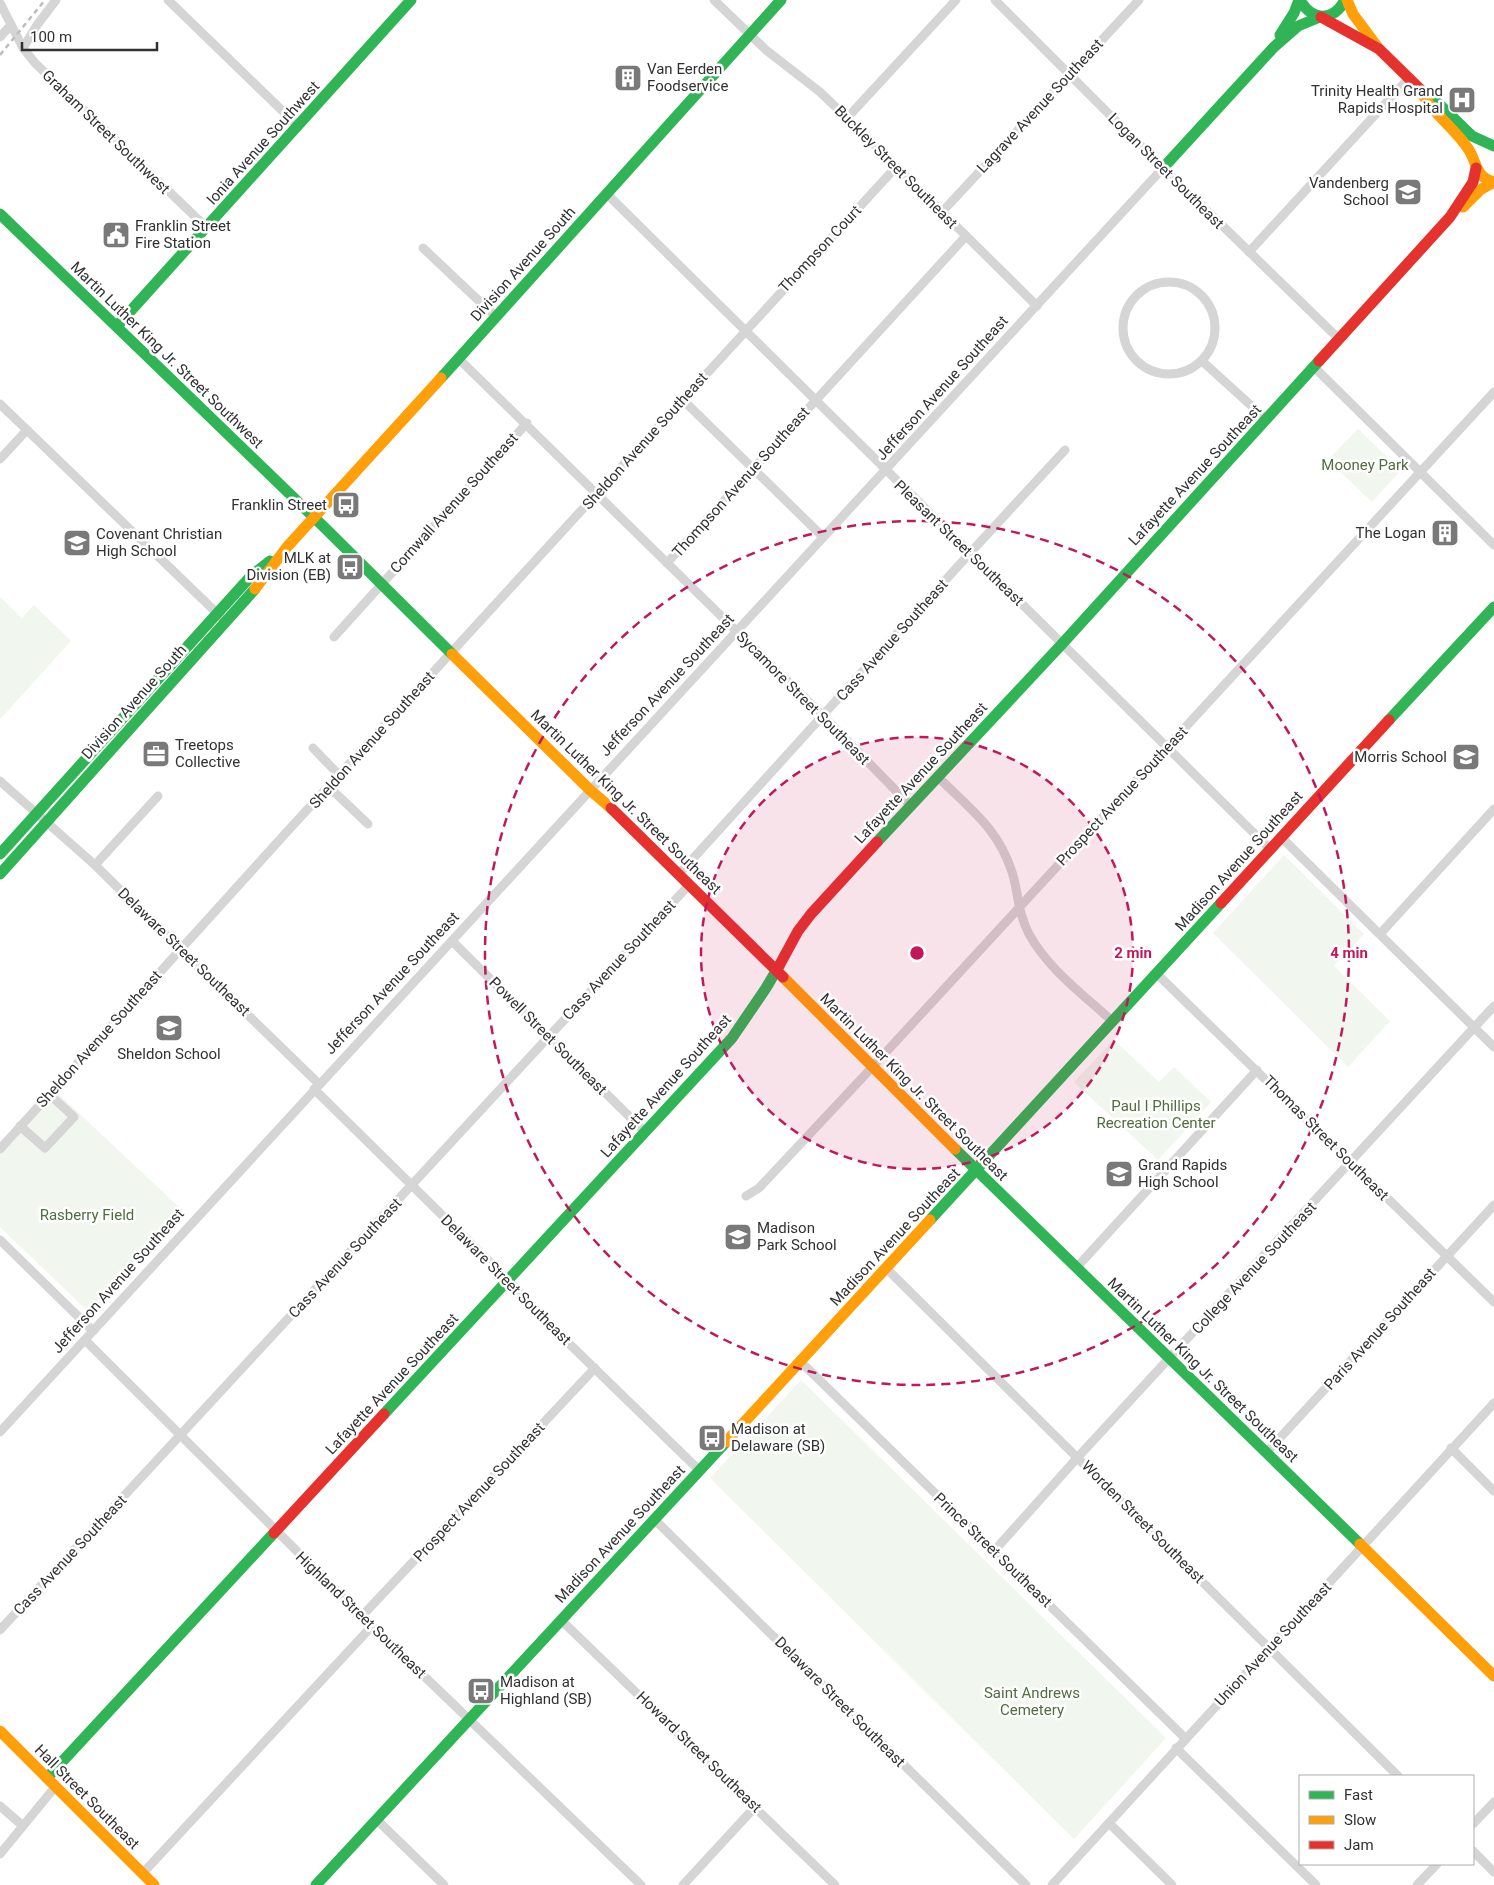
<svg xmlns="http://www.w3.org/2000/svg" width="1494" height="1885" font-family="Roboto,sans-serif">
<rect width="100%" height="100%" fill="#fff"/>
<g fill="#f1f6ee">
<polygon points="1358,429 1401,470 1372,502 1328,460"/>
<polygon points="0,597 22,618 34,605 71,641 0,719"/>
<polygon points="1284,855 1364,934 1334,966 1390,1021 1348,1067 1213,933"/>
<polygon points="1114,1040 1159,1082 1174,1067 1211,1102 1158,1160 1074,1082"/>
<polygon points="53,1089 182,1210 93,1316 0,1227 0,1149"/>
<polygon points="801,1380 1166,1738 1074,1839 710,1478"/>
</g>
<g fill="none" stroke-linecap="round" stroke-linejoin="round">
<g stroke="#d5d5d5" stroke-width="9">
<polyline points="168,0 298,126"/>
<polyline points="714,0 766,50 820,92 847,118 1037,306"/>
<polyline points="995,0 1163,168 1339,339"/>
<polyline points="0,3 23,48 35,63 207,228"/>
<polyline points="0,37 11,25"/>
<polyline points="23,48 37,25 56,0"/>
<polyline points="847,118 956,0"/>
<polyline points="607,194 1270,849"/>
<polyline points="942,212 1139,0"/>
<polyline points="423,248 496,317"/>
<polyline points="1249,252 1408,79"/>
<circle cx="1169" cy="328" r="46"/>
<polyline points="459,359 816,709 911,806"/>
<polyline points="1202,361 1267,420"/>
<polyline points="1314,367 1494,545"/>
<polyline points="682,399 823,537"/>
<polyline points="0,404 221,617"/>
<polyline points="0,459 27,430"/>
<polyline points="667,563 966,236"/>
<polyline points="334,637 527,423"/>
<polyline points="313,748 340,776"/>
<path d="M938,777C969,808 998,828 1012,872C1019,894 1017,911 1029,934C1048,969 1084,995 1113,1022"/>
<polyline points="0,781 95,865 181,950 319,1084"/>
<polyline points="329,787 368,824"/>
<polyline points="1281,837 1494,1047"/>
<polyline points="95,865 158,796"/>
<polyline points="679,874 970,553 1065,450"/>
<polyline points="1380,934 1494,809"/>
<polyline points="452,941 645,1132"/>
<polyline points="1157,974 1494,1302"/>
<polyline points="314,1089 508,1280 552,1327 699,1470"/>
<polyline points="20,1126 45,1148 74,1117 49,1094"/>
<polyline points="0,1149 284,835 896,167"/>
<polyline points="746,1196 759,1188 864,1076 1494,392"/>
<polyline points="0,1240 93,1331"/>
<polyline points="1077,1267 1257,1070"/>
<polyline points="886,1268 1398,1776"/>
<polyline points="85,1340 372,1626 641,1885"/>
<polyline points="801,1362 1186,1739"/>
<polyline points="0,1432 1163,168"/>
<polyline points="1451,1448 1494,1491"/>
<polyline points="1266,1453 1494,1205"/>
<polyline points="655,1520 1026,1885"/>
<polyline points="994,1551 1078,1457 1494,1006"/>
<polyline points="362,1616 595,1368"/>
<polyline points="561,1620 835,1885"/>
<polyline points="0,1630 689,885"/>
<polyline points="1176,1748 1316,1885"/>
<polyline points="0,1806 23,1826"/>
<polyline points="377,1820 444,1885"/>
<polyline points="1109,1823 1172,1885"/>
<polyline points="1473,1824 1494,1802"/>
<polyline points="1473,1851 1494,1872"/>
<polyline points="0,1854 55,1787"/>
<polyline points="142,1874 372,1626"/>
<polyline points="683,1885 755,1807"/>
<polyline points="1052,1885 1494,1403"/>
<polyline points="1417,1885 1437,1864"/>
</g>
<g stroke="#30b455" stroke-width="11">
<path d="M1300,0C1312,21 1333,22 1345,0"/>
<polyline points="1280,35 1294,13 1299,0"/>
<polyline points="1424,93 1439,104 1472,136 1494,146"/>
<polyline points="1163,168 1274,47 1298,26 1320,17"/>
<polyline points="0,214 325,528 452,654"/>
<polyline points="117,326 411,0"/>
<polyline points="441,378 781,0"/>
<polyline points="1389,720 1494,607"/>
<polyline points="877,842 1062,644 1319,361"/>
<polyline points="0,854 251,576 270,561"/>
<polyline points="0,874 255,589"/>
<polyline points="955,1149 1360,1544"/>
<polyline points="930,1220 1221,903"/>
<polyline points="384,1414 732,1038 766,988 779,966"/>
<polyline points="47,1778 274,1533"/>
<polyline points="316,1885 726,1442"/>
</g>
<g stroke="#ff9f0a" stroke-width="11">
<polyline points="1347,0 1353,14 1379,49"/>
<path d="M1423,95C1435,116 1456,129 1469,150C1477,163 1476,178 1494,182"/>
<polyline points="1463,207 1480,190 1494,182"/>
<polyline points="255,589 287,547 441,378"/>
<polyline points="452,654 590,790 611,808"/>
<polyline points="783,977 955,1149"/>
<polyline points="726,1442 930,1220"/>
<polyline points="1360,1544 1494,1676"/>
<polyline points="0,1731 154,1885"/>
</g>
<g stroke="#e5322d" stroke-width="11">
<polyline points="1321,17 1379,49 1424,93"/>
<polyline points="1319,361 1450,217 1473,182 1476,168"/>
<polyline points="611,808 783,977"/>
<polyline points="1221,903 1389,720"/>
<polyline points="779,966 798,931 811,914 877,842"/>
<polyline points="274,1533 384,1414"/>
</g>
<polyline stroke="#bdbdbd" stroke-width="2.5" stroke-dasharray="5 4" stroke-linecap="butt" points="0,55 45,0"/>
</g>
<circle cx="917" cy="953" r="216" fill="#c2185b" fill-opacity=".12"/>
<g fill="none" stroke="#c2185b" stroke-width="2.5" stroke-dasharray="9 6">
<circle cx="917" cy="953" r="216"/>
<circle cx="917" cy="953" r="432"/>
</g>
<defs>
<symbol id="building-square" viewBox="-11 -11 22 22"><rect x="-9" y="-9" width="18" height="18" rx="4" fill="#797979" stroke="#fff"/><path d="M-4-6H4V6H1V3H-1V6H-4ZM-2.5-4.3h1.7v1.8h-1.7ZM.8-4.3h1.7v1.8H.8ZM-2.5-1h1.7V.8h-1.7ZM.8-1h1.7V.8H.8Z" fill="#fff"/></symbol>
<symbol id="hospital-square" viewBox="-11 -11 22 22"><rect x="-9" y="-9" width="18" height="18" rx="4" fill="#797979" stroke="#fff"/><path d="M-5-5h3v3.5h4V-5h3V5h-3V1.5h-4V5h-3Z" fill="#fff"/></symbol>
<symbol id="school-square" viewBox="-11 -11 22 22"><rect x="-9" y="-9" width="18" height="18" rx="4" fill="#797979" stroke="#fff"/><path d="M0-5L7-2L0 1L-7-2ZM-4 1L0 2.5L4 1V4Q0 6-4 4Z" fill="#fff"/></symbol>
<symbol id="civic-square" viewBox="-11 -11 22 22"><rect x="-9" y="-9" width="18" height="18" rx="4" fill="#797979" stroke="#fff"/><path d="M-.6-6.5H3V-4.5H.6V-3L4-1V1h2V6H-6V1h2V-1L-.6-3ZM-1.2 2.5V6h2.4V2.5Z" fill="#fff"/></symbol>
<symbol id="bus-square" viewBox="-11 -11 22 22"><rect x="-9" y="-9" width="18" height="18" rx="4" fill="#797979" stroke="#fff"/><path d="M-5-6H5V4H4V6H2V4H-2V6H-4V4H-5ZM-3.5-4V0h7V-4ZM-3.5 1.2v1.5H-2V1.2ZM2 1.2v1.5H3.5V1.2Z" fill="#fff"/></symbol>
<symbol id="office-square" viewBox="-11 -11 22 22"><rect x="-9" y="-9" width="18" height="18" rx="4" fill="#797979" stroke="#fff"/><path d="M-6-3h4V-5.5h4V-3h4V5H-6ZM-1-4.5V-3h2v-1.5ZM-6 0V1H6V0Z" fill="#fff"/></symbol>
</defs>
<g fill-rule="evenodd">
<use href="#building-square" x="612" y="62" width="32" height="32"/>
<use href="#hospital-square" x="1446" y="84" width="32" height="32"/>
<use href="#school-square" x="1392" y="176" width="32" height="32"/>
<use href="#civic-square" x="100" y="219" width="32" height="32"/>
<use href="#bus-square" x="330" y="489" width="32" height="32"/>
<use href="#building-square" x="1429" y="517" width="32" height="32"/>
<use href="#school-square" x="61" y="527" width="32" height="32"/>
<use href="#bus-square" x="334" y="551" width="32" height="32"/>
<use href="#office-square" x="140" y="738" width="32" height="32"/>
<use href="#school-square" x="1450" y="741" width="32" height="32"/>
<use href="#school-square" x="153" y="1012" width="32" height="32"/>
<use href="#school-square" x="1103" y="1158" width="32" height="32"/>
<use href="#school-square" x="722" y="1221" width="32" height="32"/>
<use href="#bus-square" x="696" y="1422" width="32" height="32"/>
<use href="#bus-square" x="465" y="1675" width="32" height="32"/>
</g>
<g text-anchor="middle" stroke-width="5" stroke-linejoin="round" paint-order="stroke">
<g font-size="15" fill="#313131" stroke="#fff" text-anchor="start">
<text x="647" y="74">Van Eerden<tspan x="647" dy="17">Foodservice</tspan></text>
<text x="1443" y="96" text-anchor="end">Trinity Health Grand<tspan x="1443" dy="17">Rapids Hospital</tspan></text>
<text x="1389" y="188" text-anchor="end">Vandenberg<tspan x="1389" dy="17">School</tspan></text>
<text x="135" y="231">Franklin Street<tspan x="135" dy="17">Fire Station</tspan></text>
<text x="327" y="510" text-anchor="end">Franklin Street</text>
<text x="1426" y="538" text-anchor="end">The Logan</text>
<text x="96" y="539">Covenant Christian<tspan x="96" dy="17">High School</tspan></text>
<text x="331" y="563" text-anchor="end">MLK at<tspan x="331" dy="17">Division (EB)</tspan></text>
<text x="175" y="750">Treetops<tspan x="175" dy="17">Collective</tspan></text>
<text x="1447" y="762" text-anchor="end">Morris School</text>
<text x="169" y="1059" text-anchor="middle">Sheldon School</text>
<text x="1138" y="1170">Grand Rapids<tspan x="1138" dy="17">High School</tspan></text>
<text x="757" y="1233">Madison<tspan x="757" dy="17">Park School</tspan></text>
<text x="731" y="1434">Madison at<tspan x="731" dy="17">Delaware (SB)</tspan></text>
<text x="500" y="1687">Madison at<tspan x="500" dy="17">Highland (SB)</tspan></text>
</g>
<g font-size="15" fill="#313131" stroke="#fff">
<text transform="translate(1040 106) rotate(-47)" y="5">Lagrave Avenue Southeast</text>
<text transform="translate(106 132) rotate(44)" y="5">Graham Street Southwest</text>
<text transform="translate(263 143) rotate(-48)" y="5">Ionia Avenue Southwest</text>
<text transform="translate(896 167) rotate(45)" y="5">Buckley Street Southeast</text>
<text transform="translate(1166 171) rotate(45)" y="5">Logan Street Southeast</text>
<text transform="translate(820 249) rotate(-47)" y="5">Thompson Court</text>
<text transform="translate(523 264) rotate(-48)" y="5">Division Avenue South</text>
<text transform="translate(167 355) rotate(44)" y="5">Martin Luther King Jr. Street Southwest</text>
<text transform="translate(942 388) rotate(-48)" y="5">Jefferson Avenue Southeast</text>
<text transform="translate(645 441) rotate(-48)" y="5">Sheldon Avenue Southeast</text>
<text transform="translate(1195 475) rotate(-47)" y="5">Lafayette Avenue Southeast</text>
<text transform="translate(741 482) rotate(-48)" y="5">Thompson Avenue Southeast</text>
<text transform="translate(454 503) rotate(-48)" y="5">Cornwall Avenue Southeast</text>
<text transform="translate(959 543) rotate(44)" y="5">Pleasant Street Southeast</text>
<text transform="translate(892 640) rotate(-48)" y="5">Cass Avenue Southeast</text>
<text transform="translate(667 685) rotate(-47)" y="5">Jefferson Avenue Southeast</text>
<text transform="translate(803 698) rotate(45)" y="5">Sycamore Street Southeast</text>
<text transform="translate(134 702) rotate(-48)" y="5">Division Avenue South</text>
<text transform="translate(372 740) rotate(-48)" y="5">Sheldon Avenue Southeast</text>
<text transform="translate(921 773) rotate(-47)" y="5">Lafayette Avenue Southeast</text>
<text transform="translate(1122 796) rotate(-47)" y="5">Prospect Avenue Southeast</text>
<text transform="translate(626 802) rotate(44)" y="5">Martin Luther King Jr. Street Southeast</text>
<text transform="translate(1239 861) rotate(-48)" y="5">Madison Avenue Southeast</text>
<text transform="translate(184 952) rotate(44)" y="5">Delaware Street Southeast</text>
<text transform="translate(619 960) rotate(-47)" y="5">Cass Avenue Southeast</text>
<text transform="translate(392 983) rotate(-47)" y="5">Jefferson Avenue Southeast</text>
<text transform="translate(548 1036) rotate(45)" y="5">Powell Street Southeast</text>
<text transform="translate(99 1039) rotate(-48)" y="5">Sheldon Avenue Southeast</text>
<text transform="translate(666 1086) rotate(-48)" y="5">Lafayette Avenue Southeast</text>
<text transform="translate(914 1087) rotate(45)" y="5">Martin Luther King Jr. Street Southeast</text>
<text transform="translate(1326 1138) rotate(45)" y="5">Thomas Street Southeast</text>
<text transform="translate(895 1237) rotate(-47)" y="5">Madison Avenue Southeast</text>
<text transform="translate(345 1258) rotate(-47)" y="5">Cass Avenue Southeast</text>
<text transform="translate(1254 1268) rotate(-47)" y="5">College Avenue Southeast</text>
<text transform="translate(506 1280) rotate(45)" y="5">Delaware Street Southeast</text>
<text transform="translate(118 1281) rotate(-48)" y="5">Jefferson Avenue Southeast</text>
<text transform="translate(1380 1329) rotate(-48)" y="5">Paris Avenue Southeast</text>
<text transform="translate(1203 1370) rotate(44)" y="5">Martin Luther King Jr. Street Southeast</text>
<text transform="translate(392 1384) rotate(-47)" y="5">Lafayette Avenue Southeast</text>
<text transform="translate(479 1492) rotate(-47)" y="5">Prospect Avenue Southeast</text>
<text transform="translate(1143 1522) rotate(45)" y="5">Worden Street Southeast</text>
<text transform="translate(620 1534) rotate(-47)" y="5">Madison Avenue Southeast</text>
<text transform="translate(993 1550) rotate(44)" y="5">Prince Street Southeast</text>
<text transform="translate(70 1555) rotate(-47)" y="5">Cass Avenue Southeast</text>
<text transform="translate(361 1615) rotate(44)" y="5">Highland Street Southeast</text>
<text transform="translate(1273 1644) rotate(-47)" y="5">Union Avenue Southeast</text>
<text transform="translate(840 1702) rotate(45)" y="5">Delaware Street Southeast</text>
<text transform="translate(699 1752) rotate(44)" y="5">Howard Street Southeast</text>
<text transform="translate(87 1797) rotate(45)" y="5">Hall Street Southeast</text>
</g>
<g font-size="15" fill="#506d3e" stroke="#fff">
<text x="1365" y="470">Mooney Park</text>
<text x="1156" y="1111">Paul I Phillips<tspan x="1156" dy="17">Recreation Center</tspan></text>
<text x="87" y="1220">Rasberry Field</text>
<text x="1032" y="1698">Saint Andrews<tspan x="1032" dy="17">Cemetery</tspan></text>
</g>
</g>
<circle cx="917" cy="953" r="8" fill="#c2185b" stroke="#fff" stroke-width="2.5"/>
<g font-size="15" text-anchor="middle" font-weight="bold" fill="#c2185b" stroke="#fff" stroke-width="5" stroke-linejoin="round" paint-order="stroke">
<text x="1133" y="958">2 min</text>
<text x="1349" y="958">4 min</text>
</g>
<rect x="1299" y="1775" width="175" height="90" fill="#ffffff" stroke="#adadad"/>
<rect x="1309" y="1791" width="25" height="8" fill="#30b455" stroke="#adadad"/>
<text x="1344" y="1800" font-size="15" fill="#313131">Fast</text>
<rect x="1309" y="1816" width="25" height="8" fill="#ff9f0a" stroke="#adadad"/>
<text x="1344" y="1825" font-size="15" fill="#313131">Slow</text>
<rect x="1309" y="1841" width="25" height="8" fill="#e5322d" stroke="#adadad"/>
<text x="1344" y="1850" font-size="15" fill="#313131">Jam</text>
<path d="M22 42v8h135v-8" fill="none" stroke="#313131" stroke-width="2.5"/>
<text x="30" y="42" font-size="15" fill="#313131" stroke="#ffffff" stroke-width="4" paint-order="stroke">100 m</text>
</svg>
